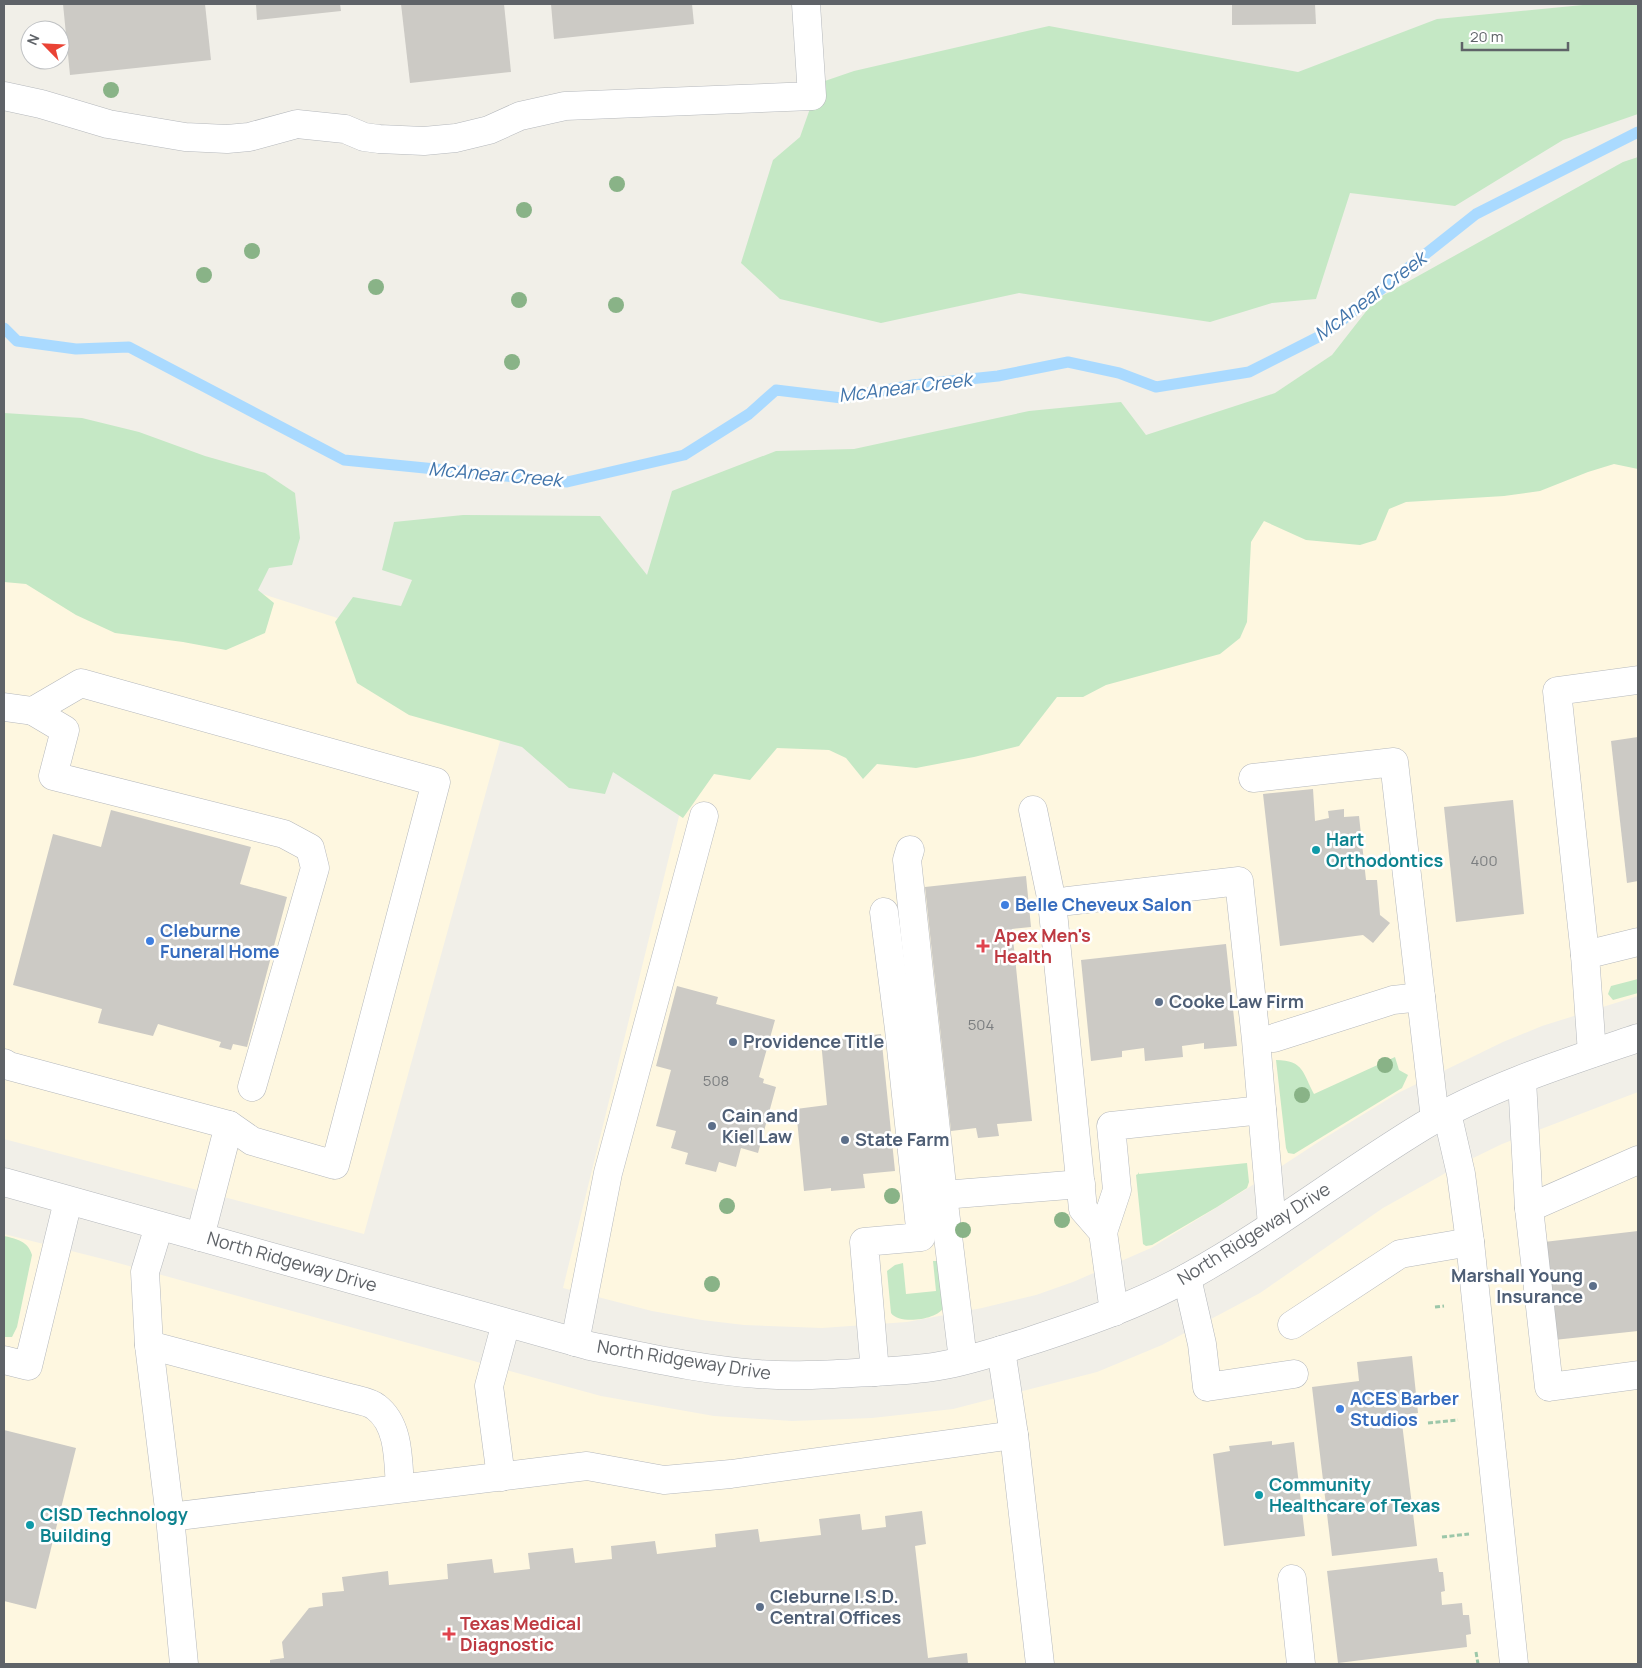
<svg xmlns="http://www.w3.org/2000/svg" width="1642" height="1668" font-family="Manrope,sans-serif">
<rect width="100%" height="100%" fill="#f1efe8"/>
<g fill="#fef7e0">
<polygon points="1638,336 1638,996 1542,1026 1503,1042 1398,1093 1323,1139 1245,1190 1151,1248 1073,1282 1036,1295 982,1308 907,1322 822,1328 744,1325 702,1320 652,1311 563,1288 697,743 1255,507"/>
<polygon points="4,511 518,676 364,1234 4,1139"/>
<polygon points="1638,1092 1638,1664 4,1664 4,1234 111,1261 601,1396 714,1416 792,1421 872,1418 953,1409 1097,1372 1162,1345 1260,1293 1383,1208 1467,1161 1502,1144"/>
</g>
<g fill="#c5e8c5">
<polygon points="1593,4 1638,4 1638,114 1563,140 1455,206 1350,193 1316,299 1272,303 1210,322 1019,293 881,323 780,299 741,263 773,160 800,137 819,83 854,71 1049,26 1298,72 1437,19"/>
<polygon points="1638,157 1638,469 1614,464 1588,472 1540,491 1504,496 1406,502 1389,509 1376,540 1360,545 1306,540 1264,521 1251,542 1247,622 1240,638 1220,654 1106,685 1083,697 1057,697 1019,746 974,757 916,768 877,764 863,779 846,758 829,750 777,748 750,780 714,774 683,818 613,772 605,794 569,788 522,747 409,715 357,683 335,622 353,597 401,606 412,580 382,570 394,522 463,515 600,516 647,575 672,491 776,451 854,449 1029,411 1121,402 1146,435 1275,393 1332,355 1375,300 1623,162"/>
<polygon points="4,413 82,418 139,432 205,456 265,473 295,493 300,538 292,565 269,568 258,590 274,603 265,633 226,650 183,642 115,633 76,615 26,584 4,582"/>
<polygon points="1638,979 1638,993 1613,1000 1608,994 1611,986"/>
<path d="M1395,1057L1399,1070L1408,1075L1402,1088L1294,1154L1288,1153L1286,1148L1276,1060C1304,1060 1303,1074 1314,1094Z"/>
<polygon points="1247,1163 1249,1182 1247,1188 1217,1207 1152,1245 1146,1246 1143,1244 1136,1175 1138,1174 1138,1172 1139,1174"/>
<path d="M4,1236C17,1239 28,1241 32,1255L17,1327L12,1337H4Z"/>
<path d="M933,1261H940L944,1307C938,1320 899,1325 891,1313L887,1271L895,1265L903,1263L906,1294L936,1291Z"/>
</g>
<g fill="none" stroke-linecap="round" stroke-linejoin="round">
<polyline stroke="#aadaff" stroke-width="11" points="4,328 17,341 76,349 129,347 344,460 567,482 684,455 749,414 776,390 842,398 913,385 998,376 1068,362 1119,373 1156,387 1249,372 1326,333 1476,214 1638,132"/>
</g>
<g fill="#cccac5">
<polygon points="63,4 205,4 211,60 70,75"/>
<polygon points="256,4 340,4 341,11 257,20"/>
<polygon points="401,4 504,4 511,72 410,83"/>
<polygon points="551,4 692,4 694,24 554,39"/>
<polygon points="1232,4 1315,4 1316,24 1232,25"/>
<polygon points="1638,737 1638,881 1627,883 1611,741"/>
<polygon points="1313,789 1315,821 1329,818 1328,811 1344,809 1344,817 1359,816 1366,880 1377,880 1380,915 1390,923 1373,943 1363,935 1280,946 1263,794"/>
<polygon points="1513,800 1524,914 1456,922 1444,807"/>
<polygon points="111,810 251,847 240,884 287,897 247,1047 233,1044 231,1050 219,1047 221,1042 158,1024 153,1036 98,1023 102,1009 13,985 53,834 101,847"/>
<polygon points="1026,876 1031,927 1012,929 1032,1121 997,1124 999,1136 978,1138 976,1128 951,1131 925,887"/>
<polygon points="1226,944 1237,1046 1204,1049 1204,1043 1182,1046 1183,1057 1145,1061 1144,1048 1122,1051 1122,1057 1091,1061 1081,960"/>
<polygon points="677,986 718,997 716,1004 775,1020 759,1077 764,1079 763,1083 776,1087 758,1153 741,1148 736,1167 719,1162 716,1172 685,1164 688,1153 671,1148 676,1131 656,1126 671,1070 656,1066"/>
<polygon points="881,1034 895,1171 863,1174 865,1188 831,1191 831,1188 804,1191 796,1109 827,1105 821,1041"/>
<polygon points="1638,1231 1638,1331 1554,1340 1544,1242"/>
<polygon points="1412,1356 1418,1413 1401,1415 1417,1546 1332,1556 1312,1387 1359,1381 1357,1362"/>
<polygon points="4,1430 76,1448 36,1609 4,1601"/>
<polygon points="1272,1441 1272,1445 1294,1442 1305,1536 1224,1546 1213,1454 1230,1451 1229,1446"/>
<polygon points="922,1511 926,1544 915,1546 928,1658 967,1653 968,1664 270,1664 270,1660 284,1658 282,1642 309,1608 323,1606 322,1593 344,1591 342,1577 388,1571 389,1585 448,1579 447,1564 492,1559 494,1573 530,1569 528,1553 573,1548 575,1563 612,1559 611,1546 655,1541 657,1554 716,1547 715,1534 758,1529 760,1542 821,1535 819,1519 860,1514 862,1530 886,1527 885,1516"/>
<polygon points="1437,1558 1439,1572 1443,1572 1445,1591 1441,1592 1442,1605 1462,1603 1463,1615 1469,1615 1471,1634 1466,1635 1467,1647 1338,1663 1327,1571"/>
</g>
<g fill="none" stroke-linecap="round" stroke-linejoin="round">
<defs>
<g id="minor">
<polyline points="4,96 41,104 108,124 185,137 227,139 249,137 297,124 345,129 364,137 379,139 424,141 456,138 489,130 520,116 565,106 812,96 806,4"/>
<polyline points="4,707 33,711 81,683 436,782 335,1165 252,1141 229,1125 9,1066 4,1063"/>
<polyline points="33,711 65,730 53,776 284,834 310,848 315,868 252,1087"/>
<polyline points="1253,778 1394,762 1435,1119"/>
<polyline points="1033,810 1052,902 1083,1209 1103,1232 1114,1312"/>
<polyline points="910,850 907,860 943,1195 963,1360"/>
<polyline points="1068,901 1239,881 1256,1040 1272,1225"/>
<polyline points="1585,955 1557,691 1638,680"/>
<polyline points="1274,1038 1393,1000 1421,997"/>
<polyline points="1592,1053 1585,955 1638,942"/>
<polyline points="1522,1080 1529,1208"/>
<polyline points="1447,1113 1461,1174 1470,1242 1514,1664"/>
<polyline points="1638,1160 1529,1208 1549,1387 1638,1375"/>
<path d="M4,1182L590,1346C646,1357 702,1370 758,1374C796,1377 834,1374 871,1372C894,1371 917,1370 939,1366C969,1361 998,1351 1027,1342C1082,1324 1138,1305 1190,1276C1271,1231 1344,1174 1423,1126C1488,1087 1567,1062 1638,1038"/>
<polyline points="943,1195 1081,1184"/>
<polyline points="159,1226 145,1272 149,1345 170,1517 184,1664"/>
<polyline points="1103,1232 1117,1190 1111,1126 1262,1110"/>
<polyline points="200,1237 229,1125"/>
<polyline points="1187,1278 1202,1344 1207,1387 1294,1374"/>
<polyline points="1292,1325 1400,1254 1470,1242"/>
<polyline points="575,1342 608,1173 704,816"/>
<path d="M149,1345L350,1398C357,1400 370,1402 376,1407C400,1425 398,1461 400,1488"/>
<polyline points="1001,1350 1014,1435 1040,1664"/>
<polyline points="4,1360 28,1366 68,1201"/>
<polyline points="875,1372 864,1242 921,1237 899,1029 884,912"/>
<polyline points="501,1477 489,1386 506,1323"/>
<polyline points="170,1517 587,1466 664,1480 731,1474 1014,1435"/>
<polyline points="1292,1579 1301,1664"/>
</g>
</defs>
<use href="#minor" stroke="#b5b8bc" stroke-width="29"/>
<g stroke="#9cc7a9" stroke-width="3" stroke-dasharray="5 2.5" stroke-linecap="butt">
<polyline points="1435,1307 1444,1306"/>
<polyline points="1428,1423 1458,1420"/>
<polyline points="1442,1537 1469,1534"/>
<polyline points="1476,1652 1478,1664"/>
</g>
<use href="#minor" stroke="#fff" stroke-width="28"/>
</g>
<g fill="#89b387">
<circle cx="111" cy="90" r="8"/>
<circle cx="617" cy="184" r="8"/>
<circle cx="524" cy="210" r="8"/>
<circle cx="252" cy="251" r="8"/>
<circle cx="204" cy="275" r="8"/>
<circle cx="376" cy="287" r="8"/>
<circle cx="519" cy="300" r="8"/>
<circle cx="616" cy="305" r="8"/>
<circle cx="512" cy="362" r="8"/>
<circle cx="1385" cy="1065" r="8"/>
<circle cx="1302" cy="1095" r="8"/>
<circle cx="892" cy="1196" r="8"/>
<circle cx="727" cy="1206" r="8"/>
<circle cx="1062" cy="1220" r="8"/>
<circle cx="963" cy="1230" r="8"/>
<circle cx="712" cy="1284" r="8"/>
</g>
<g fill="#0f9aa8" stroke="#fff" stroke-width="2">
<circle cx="1316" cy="850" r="5"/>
<circle cx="1259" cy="1495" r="5"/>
<circle cx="30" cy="1525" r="5"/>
</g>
<g fill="#3f7fe0" stroke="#fff" stroke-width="2">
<circle cx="1005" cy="905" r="5"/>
<circle cx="150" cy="941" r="5"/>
<circle cx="1340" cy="1409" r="5"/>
</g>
<g fill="#e0444e" stroke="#fff" stroke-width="2">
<path d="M980.5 938.5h5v5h5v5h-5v5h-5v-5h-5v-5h5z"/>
<path d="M446.5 1626.5h5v5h5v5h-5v5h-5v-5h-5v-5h5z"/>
</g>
<g fill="#5c6f8a" stroke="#fff" stroke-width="2">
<circle cx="1159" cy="1002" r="5"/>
<circle cx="733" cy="1042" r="5"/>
<circle cx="712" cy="1126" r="5"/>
<circle cx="845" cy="1140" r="5"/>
<circle cx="1593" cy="1286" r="5"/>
<circle cx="760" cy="1607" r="5"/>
</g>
<g text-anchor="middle" stroke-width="5" stroke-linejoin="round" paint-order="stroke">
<g font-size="15" fill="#7a7d7f">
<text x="1484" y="866">400</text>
<text x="981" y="1030">504</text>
<text x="716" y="1086">508</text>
</g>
<g font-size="18" font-weight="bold" fill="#0d838f" stroke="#fff" text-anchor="start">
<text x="1326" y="846">Hart<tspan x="1326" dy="21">Orthodontics</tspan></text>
<text x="1269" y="1491">Community<tspan x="1269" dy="21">Healthcare of Texas</tspan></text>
<text x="40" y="1521">CISD Technology<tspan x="40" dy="21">Building</tspan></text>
</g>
<g font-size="18" font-weight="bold" fill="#366cbe" stroke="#fff" text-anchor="start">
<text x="1015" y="911">Belle Cheveux Salon</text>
<text x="160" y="937">Cleburne<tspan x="160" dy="21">Funeral Home</tspan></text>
<text x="1350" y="1405">ACES Barber<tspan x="1350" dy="21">Studios</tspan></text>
</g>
<g font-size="18" font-weight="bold" fill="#be3a42" stroke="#fff" text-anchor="start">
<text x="994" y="942">Apex Men's<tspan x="994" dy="21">Health</tspan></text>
<text x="460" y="1630">Texas Medical<tspan x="460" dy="21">Diagnostic</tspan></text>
</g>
<g font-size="18" font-weight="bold" fill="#4e5e75" stroke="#fff" text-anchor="start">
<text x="1169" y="1008">Cooke Law Firm</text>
<text x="743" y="1048">Providence Title</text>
<text x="722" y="1122">Cain and<tspan x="722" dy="21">Kiel Law</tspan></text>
<text x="855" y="1146">State Farm</text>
<text x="1583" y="1282" text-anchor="end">Marshall Young<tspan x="1583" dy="21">Insurance</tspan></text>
<text x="770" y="1603">Cleburne I.S.D.<tspan x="770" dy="21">Central Offices</tspan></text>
</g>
<g font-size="18" fill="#5f6368" stroke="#fff">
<text transform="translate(1254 1234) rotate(-32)" y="6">North Ridgeway Drive</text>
<text transform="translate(292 1262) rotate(16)" y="6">North Ridgeway Drive</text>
<text transform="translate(684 1360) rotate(9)" y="6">North Ridgeway Drive</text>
</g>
<g font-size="19" font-style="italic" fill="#4174aa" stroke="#fff">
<text transform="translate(1370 296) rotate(-37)" y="7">McAnear Creek</text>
<text transform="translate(905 387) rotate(-7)" y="7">McAnear Creek</text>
<text transform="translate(495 474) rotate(5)" y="7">McAnear Creek</text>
</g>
</g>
<rect width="1642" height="1668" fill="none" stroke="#5f6368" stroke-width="10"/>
<g transform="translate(45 45) rotate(294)"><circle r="24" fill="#ffffff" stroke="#bfc1c3"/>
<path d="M0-4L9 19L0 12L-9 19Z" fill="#ea4335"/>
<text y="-8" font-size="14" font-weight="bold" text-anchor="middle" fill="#5f6368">N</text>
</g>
<path d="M1462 42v8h106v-8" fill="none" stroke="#5f6368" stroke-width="2.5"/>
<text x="1470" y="42" font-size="15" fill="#5f6368" stroke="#ffffff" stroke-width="4" paint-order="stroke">20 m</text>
</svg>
